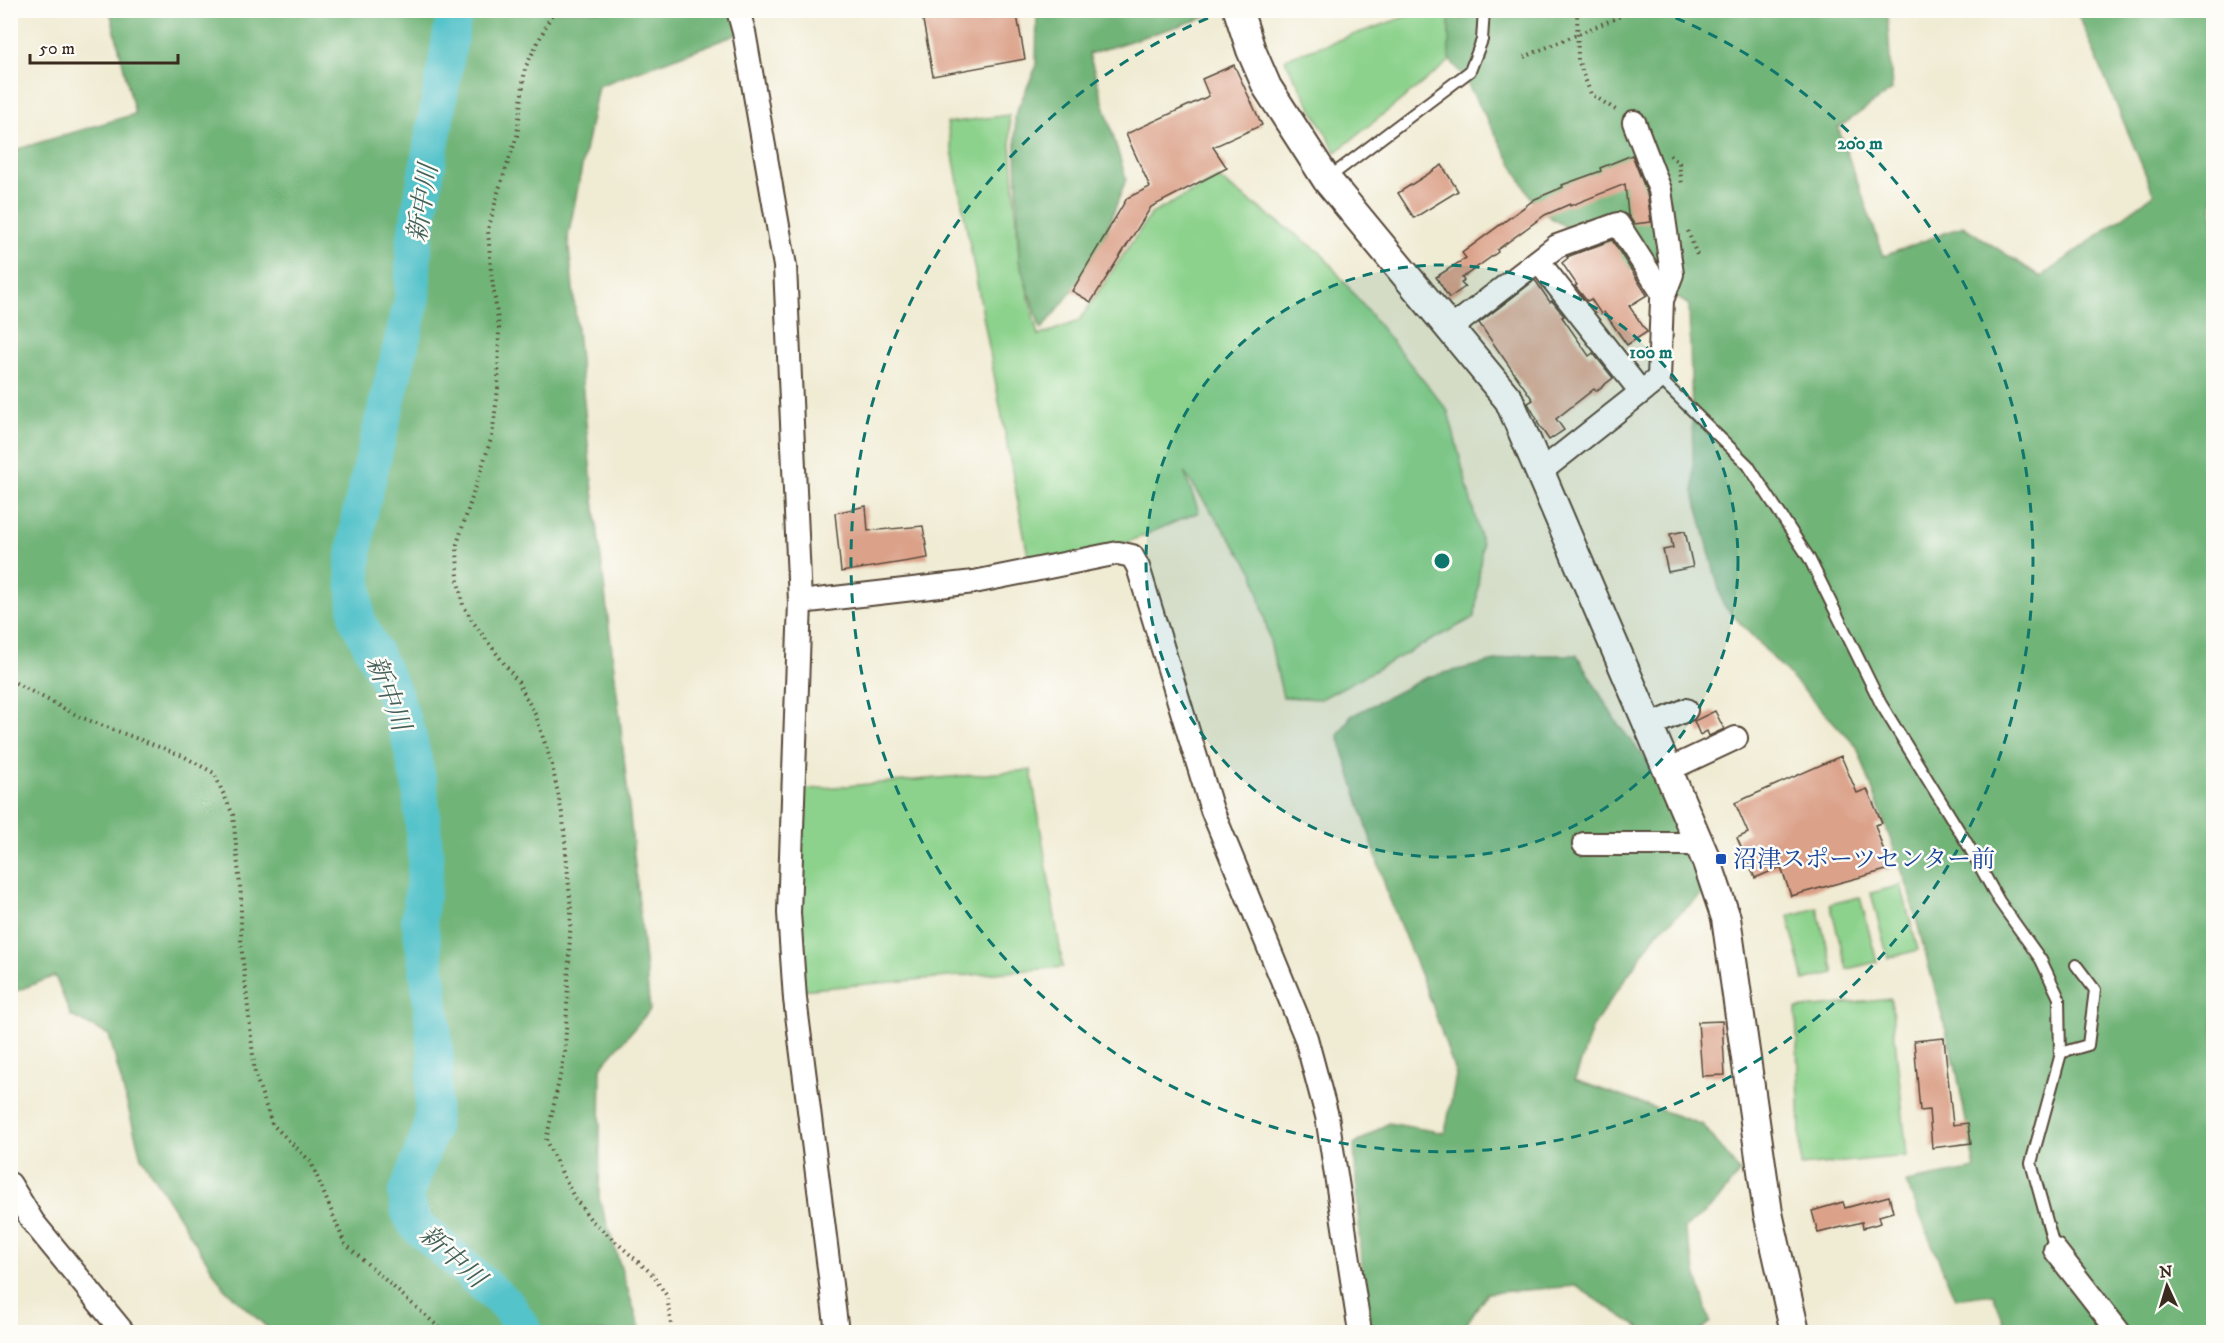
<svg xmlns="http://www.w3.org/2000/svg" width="2224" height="1343" font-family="'IM FELL DW Pica','Noto Serif JP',serif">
<rect width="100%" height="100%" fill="#fdfcf7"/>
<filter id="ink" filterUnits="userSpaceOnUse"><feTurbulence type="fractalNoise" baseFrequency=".0167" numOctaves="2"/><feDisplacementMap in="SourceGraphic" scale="12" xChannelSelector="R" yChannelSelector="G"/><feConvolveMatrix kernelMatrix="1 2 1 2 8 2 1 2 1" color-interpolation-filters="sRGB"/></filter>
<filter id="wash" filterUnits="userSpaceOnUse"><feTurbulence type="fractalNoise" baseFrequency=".008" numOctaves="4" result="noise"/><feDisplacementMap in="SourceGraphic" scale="24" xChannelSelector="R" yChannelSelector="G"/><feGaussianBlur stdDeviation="1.35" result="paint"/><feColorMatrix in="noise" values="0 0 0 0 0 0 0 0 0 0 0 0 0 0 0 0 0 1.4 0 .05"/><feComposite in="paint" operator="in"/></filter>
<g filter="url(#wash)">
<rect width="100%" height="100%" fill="#f0ebd3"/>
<g fill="#8cd28c" stroke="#647e55" stroke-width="1.5">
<polygon points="1422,11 1450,11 1450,61 1336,152 1285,60 1289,57"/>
<polygon points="1009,115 1019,255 1038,336 1079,321 1151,214 1218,178 1321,253 1448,411 1482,544 1475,617 1321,699 1283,697 1254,573 1184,472 1199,512 1090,558 1028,556 947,123"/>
<polygon points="1031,770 1063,967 800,990 790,903 800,790"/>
<polygon points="1901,885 1918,950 1888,958 1871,893"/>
<polygon points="1860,897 1877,962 1847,969 1830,904"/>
<polygon points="1817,908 1834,973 1804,981 1788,916"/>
<polygon points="1891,999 1907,1156 1801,1166 1796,1009"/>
</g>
<g fill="#71b478" stroke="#566f4b" stroke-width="1.5">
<polygon points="110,11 739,11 744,32 598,86 568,237 591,474 620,719 650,1010 601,1067 599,1198 641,1332 272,1332 224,1288 141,1157 109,1035 71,1016 55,976 11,993 11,151 135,114"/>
<polygon points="1037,11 1226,11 1089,54 1126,179 1095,263 1041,330 1019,261 1015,115 1036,67"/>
<polygon points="1449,11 1887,11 1892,90 1838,128 1884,256 1963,226 2041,277 2154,194 2077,11 2213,11 2213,1332 2008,1332 1993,1294 1955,1299 1906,1182 1975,1169 1956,1068 1907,885 1857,747 1723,605 1694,493 1689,305 1537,209 1463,76 1449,58"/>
<polygon points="1521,655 1577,655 1617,723 1682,804 1707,890 1656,934 1593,1026 1575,1080 1703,1125 1740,1172 1714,1205 1684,1229 1710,1322 1700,1332 1646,1332 1576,1286 1487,1293 1461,1332 1365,1332 1354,1145 1388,1123 1445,1133 1456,1075 1432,1004 1388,895 1338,735 1351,716 1427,677"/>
</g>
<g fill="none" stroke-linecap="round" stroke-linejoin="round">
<polyline stroke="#55c3ca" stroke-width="36" points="455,10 414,243 412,300 359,517 353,566 357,619 393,691 409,738 420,787 426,863 419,919 428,975 436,1058 431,1129 406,1195 409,1212 416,1225 507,1305 525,1332"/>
</g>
<g id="blocks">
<g fill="#dba189">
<polygon points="950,10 1016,10 1025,59 933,76 922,15"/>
<polygon points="1234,65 1262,125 1213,147 1227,168 1151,207 1091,302 1072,291 1127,198 1150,187 1126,134 1209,96 1202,79"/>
<polygon points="1632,155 1647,193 1651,222 1634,224 1628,215 1625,184 1570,206 1570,204 1545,215 1497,250 1498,252 1462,278 1464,281 1461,283 1465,287 1449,298 1436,277 1466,258 1462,253 1535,199 1563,187 1562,185 1601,171 1600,168"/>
<polygon points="1442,165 1458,191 1414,218 1398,193"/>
<polygon points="1612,240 1647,295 1629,306 1647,332 1627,345 1604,312 1601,314 1591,299 1587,301 1575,286 1577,285 1562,263 1568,258 1567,257"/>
<polygon points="1535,280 1550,302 1552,301 1564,316 1562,317 1589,356 1593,353 1613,378 1596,391 1594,389 1556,419 1564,430 1549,440 1537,422 1538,421 1528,403 1533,400 1479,323"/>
<polygon points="866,506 868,531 923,526 928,558 841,572 835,513"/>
<polygon points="1685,531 1693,567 1668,572 1663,550 1673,548 1670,534"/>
<polygon points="1715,711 1724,729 1709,736 1707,731 1700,735 1694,721"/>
<polygon points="1841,756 1857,793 1867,789 1882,823 1875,825 1890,869 1791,896 1781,867 1755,878 1737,838 1748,833 1735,803"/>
<polygon points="1722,1021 1725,1075 1702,1076 1698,1022"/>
<polygon points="1944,1038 1953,1125 1968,1123 1971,1143 1932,1148 1929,1110 1920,1111 1914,1041"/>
<polygon points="1889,1196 1893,1212 1879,1216 1881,1223 1863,1228 1862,1222 1818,1233 1812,1211 1843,1202 1845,1208"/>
</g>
</g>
</g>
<g filter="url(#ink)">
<use href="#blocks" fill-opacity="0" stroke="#564739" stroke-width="1.5"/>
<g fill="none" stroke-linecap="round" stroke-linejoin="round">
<defs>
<g id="service">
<polyline points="1327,179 1470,71 1482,40 1484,10"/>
<polyline points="1659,378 1748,465 1809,558 1881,704 1968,845 1999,901 2041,960 2059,998 2060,1057 2031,1163 2055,1250"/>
<polyline points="2060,1053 2088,1045 2095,990 2076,965"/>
</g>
<g id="minor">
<polyline points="738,10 744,32 785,266 800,602 789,913 795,999 837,1332"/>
<polyline points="1538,261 1641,392"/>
<polyline points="1450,329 1557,246 1618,224 1663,294"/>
<polyline points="1540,472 1659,378 1662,300 1672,274 1660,190 1634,122"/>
<polyline points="800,602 974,582 1118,553 1132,556 1138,567 1212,810 1306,1038 1327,1116 1360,1332"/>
<polyline points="1649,726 1686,710"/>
<polyline points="1668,770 1736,738"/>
<polyline points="1584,844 1700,844"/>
<polyline points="10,1184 33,1222 123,1332"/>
<polyline points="2055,1250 2119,1332"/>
</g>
<polyline id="tertiary" points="1238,10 1251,50 1267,87 1327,180 1509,400 1707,862 1726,918 1768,1213 1795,1332"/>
</defs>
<use href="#service" stroke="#564739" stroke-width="14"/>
<use href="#minor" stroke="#564739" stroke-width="26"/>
<use href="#tertiary" stroke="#564739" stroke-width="32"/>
<g stroke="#564739" stroke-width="4" stroke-dasharray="1.5 4.5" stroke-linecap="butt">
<polyline points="554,10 525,68 517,136 499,189 488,230 491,271 499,328 498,389 492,436 457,544 458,581 463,605 473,622 518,682 536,716 552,765 563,818 571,910 565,1053 546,1141 574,1197 591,1220 651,1273 667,1296 672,1332"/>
<polyline points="1577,10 1578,60 1591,94 1619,112"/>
<polyline points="1670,155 1679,163 1682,185"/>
<polyline points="1688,231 1698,258"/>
<polyline points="10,680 80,717 183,756 214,773 233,815 241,896 241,943 255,1074 272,1124 311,1162 345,1244 444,1332"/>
</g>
<use href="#service" stroke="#fff" stroke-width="10"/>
<use href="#minor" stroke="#fff" stroke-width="22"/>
<use href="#tertiary" stroke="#fff" stroke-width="28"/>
<polyline stroke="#564739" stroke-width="4" stroke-dasharray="1.5 4.5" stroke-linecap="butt" points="1524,57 1635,10"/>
</g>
</g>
<circle cx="1442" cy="561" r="296" fill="#0f766e" fill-opacity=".12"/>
<g fill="none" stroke="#0f766e" stroke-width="3" stroke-dasharray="10 8">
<circle cx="1442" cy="561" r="296"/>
<path d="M1659 11A591 591 0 1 1 1225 11"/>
</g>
<rect fill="#1a4fb4" stroke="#fdfcf7" stroke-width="2" x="1715" y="853" width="12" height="12" rx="3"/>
<g text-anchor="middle" stroke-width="5" stroke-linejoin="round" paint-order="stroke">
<g font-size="24" fill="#164399" stroke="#fdfcf7" text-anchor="start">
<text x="1733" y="867">沼津スポーツセンター前</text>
</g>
<g font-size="26" font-style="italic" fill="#44605a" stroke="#fdfcf7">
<text transform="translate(422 203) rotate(-81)" y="9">新中川</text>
<text transform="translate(389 693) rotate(69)" y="9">新中川</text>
<text transform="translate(453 1256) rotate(42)" y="9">新中川</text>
</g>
</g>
<circle cx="1442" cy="561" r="9" fill="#0f766e" stroke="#fdfcf7" stroke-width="3"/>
<g font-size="18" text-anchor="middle" font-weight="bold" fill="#0f766e" stroke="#fdfcf7" stroke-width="5" stroke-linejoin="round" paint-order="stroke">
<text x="1860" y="149">200 m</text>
<text x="1651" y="358">100 m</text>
</g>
<rect width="2224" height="1343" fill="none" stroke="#fdfcf7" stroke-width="36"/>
<g transform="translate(2167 1286) rotate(356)" stroke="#fdfcf7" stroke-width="4.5" paint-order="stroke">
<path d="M0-4.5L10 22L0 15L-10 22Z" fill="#3b2a1e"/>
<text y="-9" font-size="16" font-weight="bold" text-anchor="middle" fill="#3b2a1e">N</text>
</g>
<path d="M30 54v9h148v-9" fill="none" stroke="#3b2a1e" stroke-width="3"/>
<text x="39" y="54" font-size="18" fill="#3b2a1e" stroke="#fdfcf7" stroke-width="4.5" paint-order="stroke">50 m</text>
</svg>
